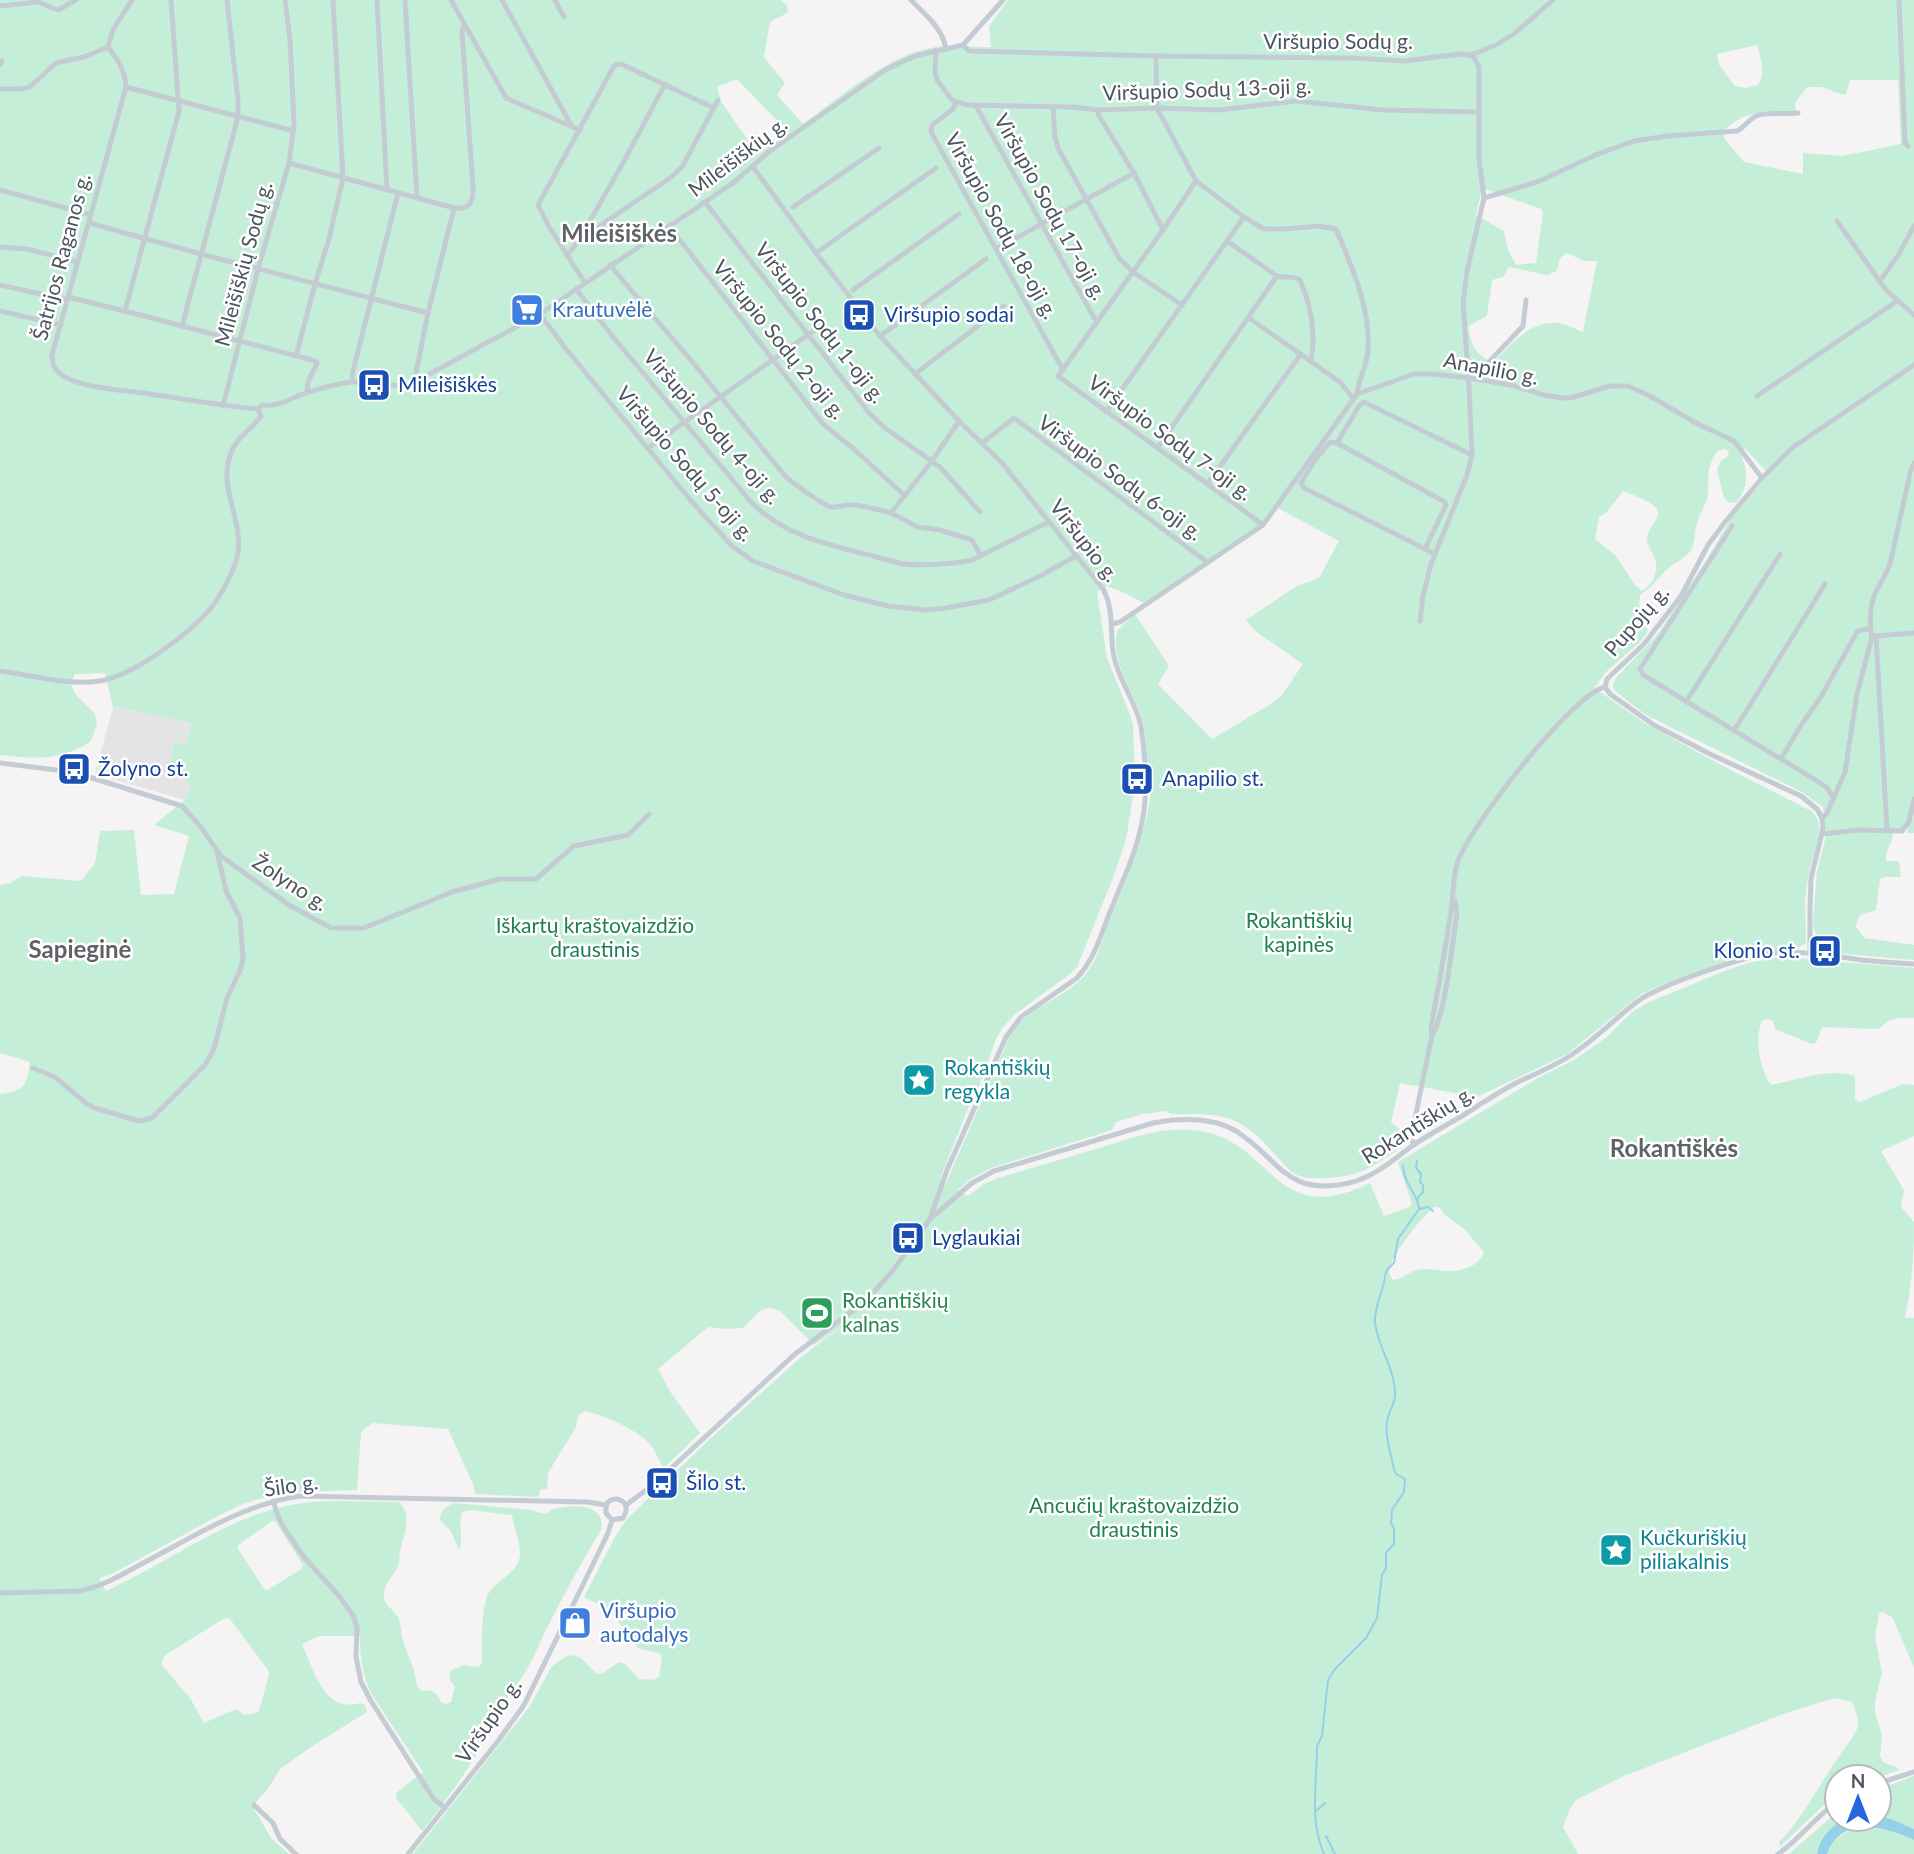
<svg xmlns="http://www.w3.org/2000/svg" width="1914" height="1854" font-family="Lato,sans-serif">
<rect width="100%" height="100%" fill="#f5f3f3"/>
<polygon fill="#e5e4e4" points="113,707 191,723 187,745 174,743 170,761 190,786 185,800 95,774"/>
<g fill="#c5eed8" fill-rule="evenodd">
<path d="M0,0H781C785,4 789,6 787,13L770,22L764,57L785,83L777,95L803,124C839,98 891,52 937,47C954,44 973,47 991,47L989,26L1008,0H1914V833H1907L1908,827L1893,833C1893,845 1885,847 1886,861H1899L1901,877H1885L1880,879L1876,910C1863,916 1859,910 1856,927L1864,938L1914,945V960L1834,953L1829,951L1816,935L1813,924L1817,871L1826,836L1823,807L1802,792L1646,715L1615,691L1613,686L1615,679L1658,634L1707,559L1730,520L1769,474L1745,449H1739C1747,471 1751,481 1737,502L1729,503L1724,498L1717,469L1721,461L1728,456L1729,452L1725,449L1717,451C1706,469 1709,474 1708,492C1708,503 1700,512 1697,523C1694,533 1696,545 1689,553C1684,558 1676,562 1671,566C1658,576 1654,587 1640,595L1639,604L1648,631L1640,642L1607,671L1594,688L1645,723L1721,765L1813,812L1818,820L1820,832L1809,872L1805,898L1806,943C1795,952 1769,950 1753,954C1714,965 1676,977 1640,995L1567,1054L1477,1097L1400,1083L1391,1122L1405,1134L1402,1147C1368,1169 1359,1178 1318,1178C1308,1178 1300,1178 1292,1172C1273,1155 1259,1132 1235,1121C1216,1112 1192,1115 1171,1114L1166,1111L1143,1114L1116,1122L1112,1130L991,1168L969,1180L958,1190L968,1196L984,1184L998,1178C1031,1168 1063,1159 1096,1149C1129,1139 1164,1125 1200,1131C1274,1142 1273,1230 1370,1183L1384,1216L1410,1207L1412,1204L1398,1162L1538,1078L1574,1060L1607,1037L1632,1012L1649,1002L1727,970L1755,961L1783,957L1914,968V1018C1894,1018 1894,1016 1878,1029L1822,1027L1816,1043L1812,1044L1775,1029L1773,1021L1767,1019L1762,1021C1754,1039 1760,1070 1771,1085C1795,1080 1832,1067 1855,1076V1099L1860,1102L1903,1084L1914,1085V1136L1881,1151L1904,1190L1901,1207L1914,1222C1914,1255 1912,1285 1905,1318H1914V1668L1893,1618L1883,1612L1879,1613L1875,1637L1882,1673L1875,1701V1712L1882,1735L1880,1756L1883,1762L1889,1765L1895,1766L1899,1770L1879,1777H1837V1795L1828,1801L1780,1847L1779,1842C1803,1818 1817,1788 1836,1761C1841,1752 1854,1737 1857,1729C1860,1720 1855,1710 1852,1702L1835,1698L1786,1713L1624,1776L1576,1800L1569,1811L1563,1827L1578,1854H413L530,1706L552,1666L565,1657L573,1655L581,1658L597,1674L603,1673L619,1662L625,1664L639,1679L653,1680L659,1677L662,1657L659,1653L638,1648L617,1620L605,1608L584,1597L615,1537L626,1520L710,1439L799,1359L843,1325L814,1345L780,1311L771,1308L762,1309L743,1328L725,1329L708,1327L658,1369L671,1393L700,1433L664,1468C659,1461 655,1450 650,1444C636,1429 605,1416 586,1411L578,1415L576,1427L548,1473L547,1489H541L538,1497L475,1494L473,1484L448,1429L372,1423L361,1432L357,1490L292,1492L277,1494L245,1503L218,1516L112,1574L99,1578L106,1591C166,1564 221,1520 286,1506C322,1498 362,1502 399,1502C412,1514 405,1532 401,1547C399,1552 400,1558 399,1563C396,1574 386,1581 384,1592C382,1605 394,1609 399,1619C401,1626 401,1634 403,1641C408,1656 416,1671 417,1687L422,1691C434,1689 436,1693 441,1702L446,1704L451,1702L455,1686L450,1681V1671L464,1665L478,1667L482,1664C482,1642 481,1620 486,1599C492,1579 521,1575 520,1552C519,1540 514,1527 512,1515L470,1510L462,1512C458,1524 464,1541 459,1550L450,1530L440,1520C440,1510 445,1507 454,1503L532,1510C535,1511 540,1513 543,1513C550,1513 548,1511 554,1509C571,1504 607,1503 601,1530C582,1561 564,1594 547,1628C540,1642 534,1657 526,1671C521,1680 513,1688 508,1697C486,1744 455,1790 422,1831L397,1799L396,1793L423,1772L372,1695C362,1675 360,1657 360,1636H320L302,1644C313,1668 324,1714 360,1703L365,1705L367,1712L314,1745L281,1768L267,1790L256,1802L254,1809L271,1838L289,1854H0V1094C24,1091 27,1086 30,1062L0,1053V885L11,883L22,876L81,881L95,863L100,831L134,830L141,895L174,894L189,836L154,825L185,800L190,786L170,762L174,742L187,744L191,723L113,707L105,673L75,674L71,684L75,694L95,714L97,724L91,741C63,761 33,759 0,755ZM1757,45C1761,59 1766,72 1758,85L1746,88L1735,86L1719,65L1717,54ZM737,79L789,133L757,154L721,101L717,87ZM1850,80H1898L1901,144L1842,156L1803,153V174L1744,162L1724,138V131C1745,109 1767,112 1796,111L1795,103L1807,87H1822L1840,94H1846ZM1482,188L1541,209L1543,212L1536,263L1516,265L1508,250L1504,231L1476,215ZM1567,253L1584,261H1597L1583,332C1575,329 1566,324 1557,323C1529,320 1511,346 1492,363C1474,352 1472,347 1468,326L1487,316L1492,280L1503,277L1509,267L1547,275L1557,271L1560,258ZM1623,491C1631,494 1653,502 1657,509C1662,519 1647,528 1647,538C1647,546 1653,552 1655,559C1659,571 1653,585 1642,591L1635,585L1616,556L1595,539L1599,517L1607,512ZM1278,508L1339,541L1319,578L1295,587L1246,620L1255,631L1303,664L1282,695L1271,704L1212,739L1158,684L1169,666L1135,614L1117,631C1111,662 1131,687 1141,715C1147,732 1146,752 1147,770L1152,775C1150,828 1130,871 1110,919C1102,940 1098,961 1083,977C1067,995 1044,1002 1026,1017C1019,1022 1014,1031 1009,1038L946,1183L940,1179L969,1106L977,1092L996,1039L1003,1027L1014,1015L1071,973L1077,967L1113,878L1126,840L1135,783L1133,724L1129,712L1107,658L1097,592L1107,586L1127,594L1144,603L1263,528ZM1435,1207H1439L1446,1216L1464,1229L1484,1252C1480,1265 1465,1270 1452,1271C1441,1272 1430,1267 1418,1270C1409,1271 1403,1280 1393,1280C1391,1276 1389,1275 1389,1270C1390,1257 1424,1213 1435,1207ZM272,1521H275L303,1565L301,1569L268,1590L264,1589L238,1549V1545ZM227,1618L230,1619L268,1670L269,1674L260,1708L257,1713L245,1715L236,1709L204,1723L190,1698L161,1664L164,1656L223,1619Z"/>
<polygon points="1914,1776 1914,1829 1891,1819 1879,1817 1879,1789"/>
<polygon points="1837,1812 1837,1819 1850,1819 1844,1821 1818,1848 1817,1854 1789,1854"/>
<path d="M1863,1827L1886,1829L1914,1840V1854H1827C1833,1837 1846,1830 1863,1827Z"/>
</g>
<path fill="#95d0e8" d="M1879,1817L1891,1819L1914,1829V1840C1885,1827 1842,1814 1827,1854H1817C1819,1839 1834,1821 1850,1819C1859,1818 1870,1819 1879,1819Z"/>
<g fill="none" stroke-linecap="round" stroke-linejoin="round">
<g stroke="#95d0e8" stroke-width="2">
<polyline points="1417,1161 1416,1168 1421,1174 1420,1182 1423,1185 1423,1192 1417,1199"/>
<polyline points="1419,1209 1428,1207 1433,1211"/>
<polyline points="1316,1811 1325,1803"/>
<polyline points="1326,1836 1335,1854"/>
<path d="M1324,1854C1309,1820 1317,1782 1317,1746L1322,1736L1328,1680L1335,1669L1366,1638L1377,1618L1382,1575L1386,1568V1553L1394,1544V1528L1391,1523L1392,1510L1404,1492L1405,1479L1396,1474L1394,1470C1392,1457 1384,1435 1387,1422C1388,1413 1394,1405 1395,1396C1396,1370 1378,1348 1375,1323C1374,1311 1380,1297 1383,1286C1387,1274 1382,1273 1394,1263L1398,1239L1419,1209C1418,1193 1404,1186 1403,1165"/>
</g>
<g stroke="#c4ccd3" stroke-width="5">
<path d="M132,0L113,30L108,47C118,60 125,70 126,87L52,355C52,365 55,371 65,377C87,389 125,390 150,394C186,399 221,406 258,409"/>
<polyline points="171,0 179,111 125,311 316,361 317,363 308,382 307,392"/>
<polyline points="285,0 290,39 294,124 289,163"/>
<polyline points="377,0 387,190"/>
<polyline points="405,0 417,197"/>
<polyline points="451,0 506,98 580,130"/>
<polyline points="502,0 571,125"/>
<polyline points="555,0 564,17"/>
<path d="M911,0C925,14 943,29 946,49"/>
<polyline points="1899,0 1905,143 1908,146"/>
<polyline points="0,6 38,2 58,10 76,0"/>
<polyline points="963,45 969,51 1156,56 1350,58 1404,61 1460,54 1471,55 1475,59 1479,67 1479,158 1484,198 1467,271 1463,302 1469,387 1472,455 1467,475 1431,564 1423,596 1420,621"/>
<polyline points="936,50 935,72 937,80 952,100 967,105 1073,107 1098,110 1157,108 1218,110 1297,101 1383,110 1478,112"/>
<polyline points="1471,55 1496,45 1515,33 1553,0"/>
<path d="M1156,56L1157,108L1196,181L1244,217L1264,229H1285L1319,226L1336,229C1352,267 1371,309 1368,351C1367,366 1358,380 1357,394"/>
<polyline points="0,61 2,61 0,65"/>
<polyline points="126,87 294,131"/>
<polyline points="0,89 23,89 31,86 56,63 84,57 108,47"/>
<polyline points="956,103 952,110 932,125 931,132 1063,370"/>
<polyline points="976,106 1097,323"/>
<polyline points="1053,108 1055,137 1058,148 1119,258 1133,272 1182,305"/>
<polyline points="1098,110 1098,114 1134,173 1163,230"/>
<path d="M753,167L816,253L880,336L959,421L1002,463L1103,589C1115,611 1109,633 1114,657C1119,681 1136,702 1141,726C1145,754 1148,794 1142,822C1136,855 1120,886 1108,917C1100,938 1093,961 1077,978L1021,1017L1006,1037L947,1170L930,1219"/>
<path d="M1196,181L1163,230L1058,376C1126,426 1195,474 1263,525"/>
<polyline points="0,190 91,215"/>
<path d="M1484,198L1537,182L1598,154L1634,141L1668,136L1737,131C1745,127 1748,120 1756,116C1768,111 1784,115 1798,113"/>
<polyline points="705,202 870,414 885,428 940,467 980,512"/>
<polyline points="793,207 879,148"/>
<polyline points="1837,221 1886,290 1914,315"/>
<polyline points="89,223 201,254 428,313 414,383"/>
<polyline points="669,226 823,424 855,450 904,495"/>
<polyline points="579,240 670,178 682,167 718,100"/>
<path d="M1227,241L1277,276C1284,278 1294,276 1300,280C1311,305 1316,334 1311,361"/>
<polyline points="0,247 27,249 78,262"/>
<polyline points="996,249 1134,173"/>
<polyline points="816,253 936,168"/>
<polyline points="567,256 579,240 623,163 665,84"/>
<path d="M610,265L694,364L785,476C793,483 821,504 831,507C838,508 846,504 853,505C866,506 879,510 891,513L932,461L959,421"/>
<polyline points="1880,281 1899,254 1914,226"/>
<polyline points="585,283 548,225 538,205 614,66 617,64 621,64 714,108"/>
<polyline points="0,285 67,300"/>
<path d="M576,289L613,337L751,502C781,533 821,543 861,553C875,556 889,561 903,564C919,566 957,564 972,560L1049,522"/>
<polyline points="853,290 959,214"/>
<polyline points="68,297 125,311"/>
<polyline points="0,311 61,325"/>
<polyline points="428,313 454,208"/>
<polyline points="540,314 566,349 692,502 732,546 753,561 844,595 888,606 925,610 946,608 989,600 1040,576 1076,556"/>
<polyline points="1249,318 1340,382 1353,398"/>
<polyline points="182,326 238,117 238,100 227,0"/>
<polyline points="880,336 986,259"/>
<polyline points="296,356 315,284 329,239 343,178 333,0"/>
<polyline points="1468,371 1478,370 1486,365 1523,326 1526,300"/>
<polyline points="915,374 1004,306"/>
<polyline points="352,382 353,371 398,193"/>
<polyline points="1757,396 1897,301"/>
<path d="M223,406L258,269L289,163L454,208C470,210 473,202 473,188L462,32L464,26"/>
<polyline points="1106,412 1244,217"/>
<path d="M261,416L258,409L262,405C281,407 290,398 309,392C322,388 338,383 353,382C371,380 390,388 409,385L540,314L733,183L770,151L885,70L915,56L963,45L1003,0"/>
<polyline points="982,443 1014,418 1207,562"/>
<polyline points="1337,443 1445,502 1446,505 1425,549 1434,554"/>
<polyline points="1158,447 1277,276"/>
<polyline points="648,448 822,325"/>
<polyline points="1208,483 1301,354"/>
<polyline points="891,513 918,527 940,530 972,540 981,556"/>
<polyline points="1732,526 1640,669 1643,675 1814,779 1826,787 1833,797"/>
<polyline points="1425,549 1304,488 1301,483 1315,460 1330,442 1337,443 1359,406 1364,402 1472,455"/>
<polyline points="1112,624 1120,622 1263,525 1357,394 1414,374 1433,374 1469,378 1511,385 1544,395 1563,398 1570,398 1610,386 1628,386 1648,395 1696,423 1734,441 1762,478"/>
<polyline points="1875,636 1914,633"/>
<polyline points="1876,636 1887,830"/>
<path d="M0,671C31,675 70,686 100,681C134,675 188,635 210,609C221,596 236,568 238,552C243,516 215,485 233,448C240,435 253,428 261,416"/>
<polyline points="1686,702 1780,554"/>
<polyline points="1734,731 1825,584"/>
<polyline points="1781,759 1800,727 1822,695 1857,632 1861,630 1870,629"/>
<polyline points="0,763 73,772 182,806 200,826 221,856 289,905 331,928 364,928 452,892 500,879 536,879 574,846 628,835 649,814"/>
<path d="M1822,818L1827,813L1845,772L1857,694L1872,637C1869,626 1870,607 1874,596C1879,585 1886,575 1890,564L1911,469L1914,463"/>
<polyline points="1822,834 1859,830 1902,831 1909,822 1914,799"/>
<polyline points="1810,953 1810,908 1811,878 1823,829 1822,818 1817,809 1801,796 1712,755 1654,725 1610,694 1605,687 1607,679 1644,644 1681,596 1708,545 1725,522 1762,478 1792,448 1914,365"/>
<path d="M1432,1035C1446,1014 1452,942 1457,914L1455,901"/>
<polyline points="33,1068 55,1077 87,1104 95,1108 139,1121 152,1118 205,1065 214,1049 227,998 241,968 243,958 240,918 226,891 217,851"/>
<path d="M1414,1145L1411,1138L1432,1035L1431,1027C1438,989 1445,950 1451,912C1453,897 1453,879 1457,864C1466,831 1573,693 1605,687"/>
<polyline points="273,1501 278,1516 284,1528 304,1557 339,1596 353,1615 357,1627 356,1657 361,1682 371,1701 433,1798 445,1808"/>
<path d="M606,1505C611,1497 620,1497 626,1505"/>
<polyline points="606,1505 606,1513 612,1520"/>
<path d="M612,1520L623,1518L626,1512V1505L653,1485L795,1354L867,1300L894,1269L930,1219L972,1183L994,1171L1153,1123C1180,1118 1212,1117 1236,1131C1280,1159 1285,1197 1349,1183C1375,1177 1391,1161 1412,1146C1428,1135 1445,1126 1462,1116C1479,1105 1497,1093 1516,1083C1533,1075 1552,1067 1568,1057C1594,1041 1614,1019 1638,1001C1662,984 1742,957 1772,953C1802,950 1832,956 1861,960C1879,962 1896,963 1914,964"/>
<path d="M0,1593L78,1591C103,1587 124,1573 147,1561C196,1535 243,1505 299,1496L588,1502L606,1505"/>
<polyline points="1879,1783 1914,1772"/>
<polyline points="254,1805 273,1823 280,1839 296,1854"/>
<polyline points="408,1854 498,1741 524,1705 596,1558 608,1533 612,1520"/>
<path d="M1778,1854C1800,1839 1815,1817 1837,1802"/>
</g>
</g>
<defs>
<symbol id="supermarket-square" viewBox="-11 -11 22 22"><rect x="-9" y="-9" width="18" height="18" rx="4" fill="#3f7fe0" stroke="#fff"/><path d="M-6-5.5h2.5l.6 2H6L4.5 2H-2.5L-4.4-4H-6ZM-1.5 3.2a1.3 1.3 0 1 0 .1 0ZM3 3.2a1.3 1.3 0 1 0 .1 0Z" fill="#fff"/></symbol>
<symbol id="bus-square" viewBox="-11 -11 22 22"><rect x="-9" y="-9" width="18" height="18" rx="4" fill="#1a4fb4" stroke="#fff"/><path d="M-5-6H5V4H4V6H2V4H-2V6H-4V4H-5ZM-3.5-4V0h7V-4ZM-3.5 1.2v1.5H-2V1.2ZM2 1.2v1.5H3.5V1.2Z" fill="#fff"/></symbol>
<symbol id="sight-square" viewBox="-11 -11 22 22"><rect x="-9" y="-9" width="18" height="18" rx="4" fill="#0f9aa8" stroke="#fff"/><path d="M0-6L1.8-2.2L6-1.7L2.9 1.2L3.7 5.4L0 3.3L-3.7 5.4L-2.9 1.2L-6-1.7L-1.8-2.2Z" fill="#fff"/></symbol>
<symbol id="stadium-square" viewBox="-11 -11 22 22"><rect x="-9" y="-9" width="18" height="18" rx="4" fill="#2e9e5b" stroke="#fff"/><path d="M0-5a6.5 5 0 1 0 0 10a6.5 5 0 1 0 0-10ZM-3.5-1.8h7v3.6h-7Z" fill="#fff"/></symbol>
<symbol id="shop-square" viewBox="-11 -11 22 22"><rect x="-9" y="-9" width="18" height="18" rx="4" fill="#3f7fe0" stroke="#fff"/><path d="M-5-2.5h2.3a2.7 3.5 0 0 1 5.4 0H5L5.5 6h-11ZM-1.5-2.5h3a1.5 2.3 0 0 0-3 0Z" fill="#fff"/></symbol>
</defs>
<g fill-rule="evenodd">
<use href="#supermarket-square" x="508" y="291" width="38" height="38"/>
<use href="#bus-square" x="840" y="296" width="38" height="38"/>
<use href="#bus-square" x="355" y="366" width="38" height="38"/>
<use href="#bus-square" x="55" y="750" width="38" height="38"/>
<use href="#bus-square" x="1118" y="760" width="38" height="38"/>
<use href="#bus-square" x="1806" y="932" width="38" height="38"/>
<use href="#sight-square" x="900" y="1061" width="38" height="38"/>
<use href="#bus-square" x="889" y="1219" width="38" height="38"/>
<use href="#stadium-square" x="798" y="1294" width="38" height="38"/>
<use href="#bus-square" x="643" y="1464" width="38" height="38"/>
<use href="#sight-square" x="1597" y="1531" width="38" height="38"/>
<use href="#shop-square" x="556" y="1604" width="38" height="38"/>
</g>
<g text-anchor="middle" stroke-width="5" stroke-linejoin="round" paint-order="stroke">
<g font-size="21" fill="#4b545f" stroke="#fff">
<text x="1338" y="49">Viršupio Sodų g.</text>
<text transform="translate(1207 90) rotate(-2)" y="7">Viršupio Sodų 13-oji g.</text>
<text transform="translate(738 157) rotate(-37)" y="7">Mileišiškių g.</text>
<text transform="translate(1050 207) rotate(61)" y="7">Viršupio Sodų 17-oji g.</text>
<text transform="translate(1001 226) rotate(61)" y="7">Viršupio Sodų 18-oji g.</text>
<text transform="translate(62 257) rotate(-75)" y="7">Šatrijos Raganos g.</text>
<text transform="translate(244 264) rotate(-75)" y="7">Mileišiškių Sodų g.</text>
<text transform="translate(820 323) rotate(52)" y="7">Viršupio Sodų 1-oji g.</text>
<text transform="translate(779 340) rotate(51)" y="7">Viršupio Sodų 2-oji g.</text>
<text transform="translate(1491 369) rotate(11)" y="7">Anapilio g.</text>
<text transform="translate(712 427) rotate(49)" y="7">Viršupio Sodų 4-oji g.</text>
<text transform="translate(1170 438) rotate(36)" y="7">Viršupio Sodų 7-oji g.</text>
<text transform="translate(685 464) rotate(49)" y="7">Viršupio Sodų 5-oji g.</text>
<text transform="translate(1120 478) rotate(36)" y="7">Viršupio Sodų 6-oji g.</text>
<text transform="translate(1084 541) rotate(52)" y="7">Viršupio g.</text>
<text transform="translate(1637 621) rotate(-49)" y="7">Pupojų g.</text>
<text transform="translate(290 883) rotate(33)" y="7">Žolyno g.</text>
<text transform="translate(1418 1125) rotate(-32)" y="7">Rokantiškių g.</text>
<text transform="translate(291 1486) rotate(-8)" y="7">Šilo g.</text>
<text transform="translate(489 1721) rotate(-55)" y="7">Viršupio g.</text>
</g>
<g font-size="21" fill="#366cbe" stroke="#fff" text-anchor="start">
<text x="552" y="317">Krautuvėlė</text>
<text x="600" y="1618">Viršupio<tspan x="600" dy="24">autodalys</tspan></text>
</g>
<g font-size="21" fill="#164399" stroke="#fff" text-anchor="start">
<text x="884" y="322">Viršupio sodai</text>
<text x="398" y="392">Mileišiškės</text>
<text x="98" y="776">Žolyno st.</text>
<text x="1162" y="786">Anapilio st.</text>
<text x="1800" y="958" text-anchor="end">Klonio st.</text>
<text x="932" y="1245">Lyglaukiai</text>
<text x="686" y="1490">Šilo st.</text>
</g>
<g font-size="21" fill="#1d7f56" stroke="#fff">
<text x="1299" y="928">Rokantiškių<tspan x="1299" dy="24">kapinės</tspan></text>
<text x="595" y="933">Iškartų kraštovaizdžio<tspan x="595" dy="24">draustinis</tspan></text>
<text x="1134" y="1513">Ancučių kraštovaizdžio<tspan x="1134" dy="24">draustinis</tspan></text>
</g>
<g font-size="21" fill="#0d838f" stroke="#fff" text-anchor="start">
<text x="944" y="1075">Rokantiškių<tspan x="944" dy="24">regykla</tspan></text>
<text x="1640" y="1545">Kučkuriškių<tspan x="1640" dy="24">piliakalnis</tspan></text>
</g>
<g font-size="21" fill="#27864d" stroke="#fff" text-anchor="start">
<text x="842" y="1308">Rokantiškių<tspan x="842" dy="24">kalnas</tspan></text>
</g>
<g font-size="24" font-weight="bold" fill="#5f6267" stroke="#fff">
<text x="619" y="242">Mileišiškės</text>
<text x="80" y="958">Sapieginė</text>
<text x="1674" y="1157">Rokantiškės</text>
</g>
</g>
<g transform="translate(1858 1798)"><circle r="33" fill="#ffffff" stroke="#b7bbbf" stroke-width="2"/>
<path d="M0-5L12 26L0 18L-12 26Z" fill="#2566dc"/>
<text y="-10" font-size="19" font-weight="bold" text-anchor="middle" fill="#4b545f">N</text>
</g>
</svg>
